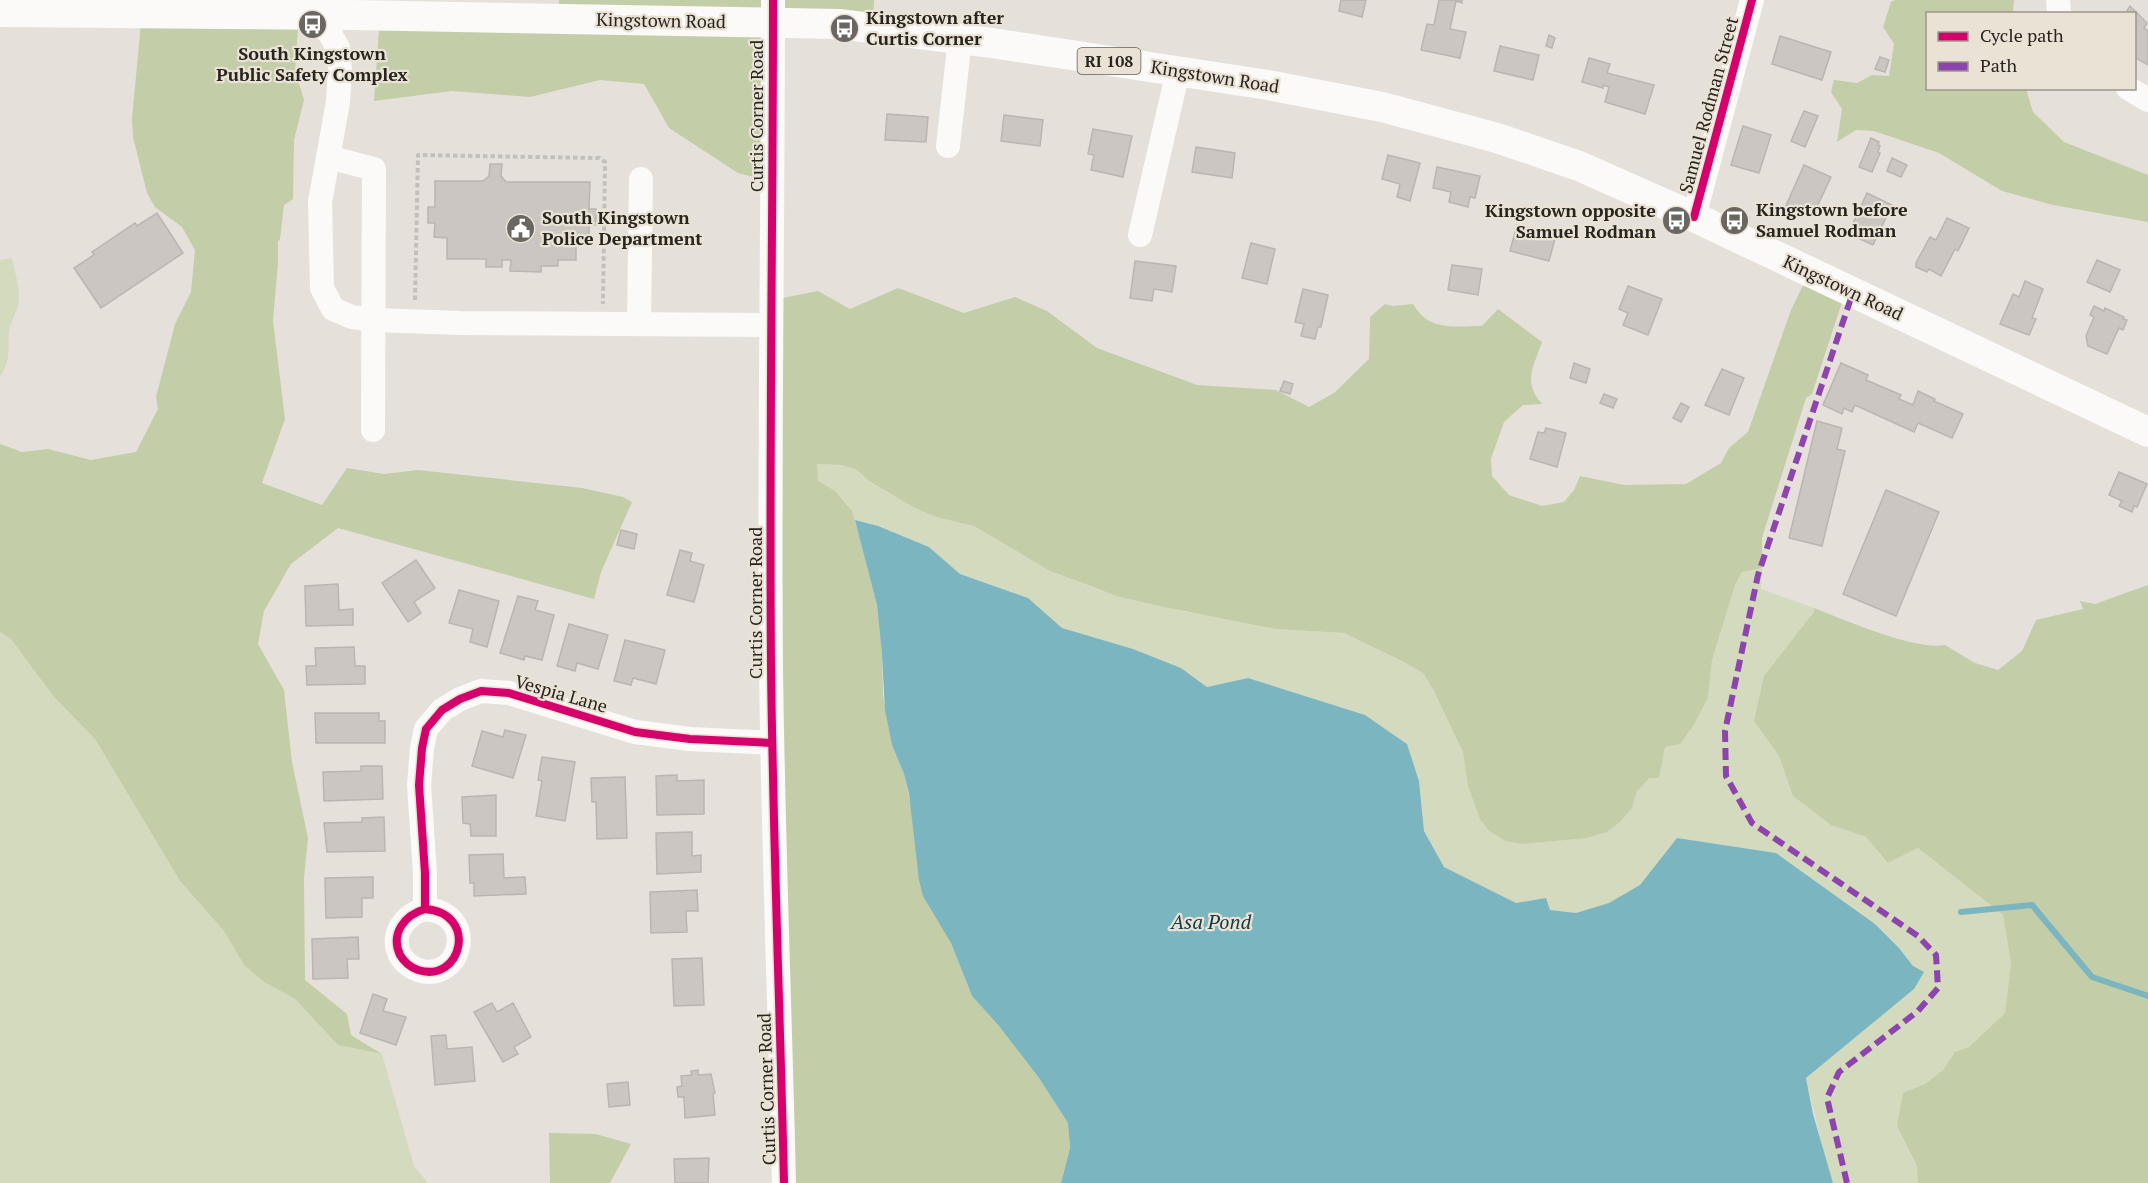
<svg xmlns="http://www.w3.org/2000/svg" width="2148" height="1183" font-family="'PT Serif',serif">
<rect width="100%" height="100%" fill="#e5e1da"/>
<g fill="#d3dabe">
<path d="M12,258C15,273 21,290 18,305C16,314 10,323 9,332C8,352 11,359 0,377V260Z"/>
<path d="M816,464L842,465L857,470L869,481L887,492L974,526L1050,571L1099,590L1187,612L1228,618L1276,629L1344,633L1404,662L1423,673L1444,709L1463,752L1468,786L1489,831L1504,841L1521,844L1632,808L1637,791L1651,778H1659L1665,747L1708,698L1712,660L1735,585L1742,572L1762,568L1761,589L1814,608L1815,611L1754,721L1779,756L1793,796L1831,825L1866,837L1888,863L1918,848L2003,915L2011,963L2005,1013L1969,1047L1955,1052L1943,1070L1925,1084L1905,1094L1897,1126L1917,1166L1918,1183H1833L1825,1158L1806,1078L1914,989L1913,966L1899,948L1875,924L1776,853L1677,838L1640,885L1609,904L1576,913L1549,910L1546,898L1516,903L1444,867L1424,831L1419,781L1407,744L1365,715L1248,678L1208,687L1181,668L1133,649L1062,628L1028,598L960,574L929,547L878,526L855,520C849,501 834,491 818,481Z"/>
<polygon points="0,632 11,639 54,697 95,739 180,881 224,931 244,965 264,982 295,999 338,1045 382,1054 414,1166 428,1183 0,1183"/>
</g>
<g fill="#c3cda8">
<polygon points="559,0 874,0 873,22 780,21 766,180 738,173 669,128 644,84 600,80 530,97 452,91 374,101 380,15 559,15"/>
<polygon points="1895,0 2014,0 2013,13 1928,14 1928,88 2026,89 2033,112 2064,142 2148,175 2148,222 2053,205 2002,191 1939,153 1874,131 1856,130 1837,142 1842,109 1831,92 1834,80 1857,83 1872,75 1889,76 1894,44 1883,27 1891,2"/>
<polygon points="142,12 299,14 295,71 304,100 294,140 293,199 284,205 280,239 278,242 278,262 273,321 285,419 262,483 322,505 347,468 384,474 418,470 582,488 623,497 632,502 601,572 594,599 338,528 291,564 264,611 258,644 284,690 292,762 308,838 304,878 305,980 347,1014 351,1035 382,1054 338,1045 295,999 264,982 244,965 224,931 180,881 95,739 54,697 11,639 0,632 0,444 22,452 48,449 91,460 136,452 158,409 156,397 175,324 191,292 195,250 182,227 155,207 147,193 133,137 132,119"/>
<path d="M1809,273L1846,290L1812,394L1806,398L1762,538V568L1742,572L1735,585L1712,660L1708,698L1693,726L1680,744L1665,747L1659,778H1650L1637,791L1632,808L1620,822L1607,832L1587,838L1521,844L1505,841L1489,831L1480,819L1468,786L1463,752L1435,693L1423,673L1404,662L1344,633L1276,629L1159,606L1117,596L1050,571L974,526L937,517L915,508L869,481L857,470L842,465L817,464L818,481L835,491L852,511L859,534L877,605L882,655L883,695L892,745L904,774L912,811L951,943L972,996L999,1026L1039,1078L1068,1123L1070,1148L1061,1183H774L773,300L818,291L850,309L898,288L964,313L1015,297L1047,311L1097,348L1197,385L1276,390L1309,407L1334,393L1369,359L1370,317L1385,304L1393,306L1413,304C1429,332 1454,326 1482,326L1498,309L1542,342C1534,366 1522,382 1542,404L1523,405L1504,422L1491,459L1492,476L1509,495L1542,506L1564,502L1574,490L1580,476L1624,485L1686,484L1721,463L1729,448L1748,432L1791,310Z"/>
<path d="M2148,585V1183H1918L1917,1166L1897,1126L1903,1093L1925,1084L1943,1070L1955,1052L1969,1047L2005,1013L2011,963L2003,915L1918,848L1888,863L1866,837L1831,825L1793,796L1779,756L1754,721L1764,676L1814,612V608C1844,620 1917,651 1945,645L1975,663L1998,670L2022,651L2036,620L2083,609L2080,601L2095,604Z"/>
<polygon points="549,1133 596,1134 631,1144 610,1183 550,1183"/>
</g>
<polygon fill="#7bb5c0" points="855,520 878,526 929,547 960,574 1028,598 1062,628 1133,649 1181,668 1207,687 1248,678 1365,715 1407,744 1419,781 1424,831 1444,867 1516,903 1546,898 1550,910 1576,913 1609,903 1640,885 1677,838 1776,853 1875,924 1899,948 1913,966 1924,972 1914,989 1806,1078 1813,1114 1833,1183 1061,1183 1070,1148 1068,1123 1039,1078 999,1026 972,996 951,943 923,896 919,880 909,794 904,774 892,745 885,710 882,655 877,605"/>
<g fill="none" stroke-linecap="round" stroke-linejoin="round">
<polyline stroke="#7bb5c0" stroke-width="6" points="1961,912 2032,905 2092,977 2148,996"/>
</g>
<g fill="#cbc6c2" stroke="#bab5b1" stroke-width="1.5">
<polygon points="1341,0 1366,0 1362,17 1339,11"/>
<polygon points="1439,0 1462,0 1462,3 1456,1 1450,29 1466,32 1460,58 1421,50 1427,24 1434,25"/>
<polygon points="2130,6 2147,23 2144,28 2148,31 2148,65 2134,57 2134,14 2125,14"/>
<polygon points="1549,35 1555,38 1552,48 1546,46"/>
<polygon points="1780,36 1831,52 1822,80 1772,64"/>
<polygon points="1500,46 1539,55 1533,80 1494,71"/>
<polygon points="1880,57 1889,60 1885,72 1875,69"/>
<polygon points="1589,58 1610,64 1607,73 1654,85 1645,114 1605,102 1609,87 1603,85 1603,88 1582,82"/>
<polygon points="1804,111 1818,116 1805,147 1791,141"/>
<polygon points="887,114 928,117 926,142 885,140"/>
<polygon points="1004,115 1043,120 1040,146 1001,141"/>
<polygon points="1743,126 1771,135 1759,173 1731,165"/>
<polygon points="1093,129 1132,136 1123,177 1091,170 1094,155 1088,154"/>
<polygon points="1871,138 1879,142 1878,145 1880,146 1878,152 1880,153 1872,172 1859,167"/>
<polygon points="1196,147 1235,153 1232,178 1192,172"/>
<polygon points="1388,155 1420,163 1410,201 1397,197 1400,184 1382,179"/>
<polygon points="1892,158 1907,165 1901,177 1887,171"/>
<polygon points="490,164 502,164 501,176 506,182 590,182 589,209 596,209 596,225 589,225 589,239 576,239 576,260 558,260 558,266 541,266 541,272 510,271 511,260 502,260 502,267 486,267 486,259 447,259 447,238 434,237 435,223 428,223 428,207 435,207 435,181 483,181 489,176"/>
<polygon points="1804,165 1831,177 1814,213 1802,208 1800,215 1785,208"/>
<polygon points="1437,167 1480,176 1475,198 1470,197 1468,207 1449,202 1451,192 1433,188"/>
<polygon points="1867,193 1892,205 1873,245 1860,239 1861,235 1850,230"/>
<polygon points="157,213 183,253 101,308 74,268 94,255 92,252 135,223 137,226"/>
<polygon points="1947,218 1969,228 1958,251 1955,249 1941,276 1929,269 1927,272 1916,267 1916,263 1930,237 1936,240"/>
<polygon points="1517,225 1556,235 1549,261 1510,251"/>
<polygon points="1251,243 1275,249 1267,284 1242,278"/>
<polygon points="2097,260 2120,270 2110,292 2087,282"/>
<polygon points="1135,261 1176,266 1172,292 1154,289 1152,301 1130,298"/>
<polygon points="1452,265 1482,269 1478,295 1448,290"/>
<polygon points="2025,281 2043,289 2032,318 2036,319 2029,335 2000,324 2013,294 2019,297"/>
<polygon points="1628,286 1662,299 1648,335 1623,325 1628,313 1619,309"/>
<polygon points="1303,289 1328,295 1321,327 1318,327 1315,339 1301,336 1304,324 1295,322"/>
<polygon points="2094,306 2104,311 2105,308 2124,317 2123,319 2127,320 2123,330 2119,328 2107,354 2088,346 2086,336 2094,317 2090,315"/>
<polygon points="1574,363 1590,369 1586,383 1570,378"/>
<polygon points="1841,363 1868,375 1866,380 1901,395 1899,399 1913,405 1918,391 1935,399 1934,401 1963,414 1952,438 1918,423 1914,432 1855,405 1852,412 1844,408 1842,414 1823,405"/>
<polygon points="1722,369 1744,378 1729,415 1705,405"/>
<polygon points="1284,381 1293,384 1290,394 1280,391"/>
<polygon points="1604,394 1617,399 1613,408 1600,403"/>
<polygon points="1681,403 1689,407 1681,422 1673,418"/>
<polygon points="1817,421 1842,428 1837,449 1845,451 1822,546 1789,538"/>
<polygon points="1546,428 1566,433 1557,467 1530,459 1538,432 1544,433"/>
<polygon points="2119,472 2147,484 2137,507 2134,506 2132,512 2119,506 2122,501 2109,495"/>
<polygon points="1886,490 1939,512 1896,616 1843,594"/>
<polygon points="621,530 637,534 634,549 617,545"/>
<polygon points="680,550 692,553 690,561 704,565 694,602 667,595"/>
<polygon points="416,560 435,588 414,602 421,613 408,622 382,583"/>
<polygon points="338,584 339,610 353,609 353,625 306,626 305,586"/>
<polygon points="459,590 499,601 487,647 470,642 473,629 449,623"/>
<polygon points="518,596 538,601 535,610 554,615 542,660 525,656 524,660 500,653"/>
<polygon points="569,624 608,635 598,669 577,663 575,671 557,666"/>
<polygon points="625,640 665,650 656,684 633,678 631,685 614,681"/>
<polygon points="354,647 355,666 365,666 365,684 307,685 306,666 316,666 315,648"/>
<polygon points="315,713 379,713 379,721 385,721 385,743 316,743"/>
<polygon points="505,730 526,735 513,778 472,766 482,731 503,737"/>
<polygon points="542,757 575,762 565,821 536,816 542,781 538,780"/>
<polygon points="361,766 382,766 383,799 324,801 323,772 361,771"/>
<polygon points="677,775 677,781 704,780 704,814 657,815 656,776"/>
<polygon points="625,777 627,838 597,839 596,802 592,802 591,778"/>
<polygon points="496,795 496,836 471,836 470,824 463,823 462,797"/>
<polygon points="384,817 385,851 327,852 324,823 362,822 362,818"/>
<polygon points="692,832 692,856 701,855 701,872 657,874 656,833"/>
<polygon points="503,854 504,878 525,877 526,894 474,896 474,883 470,883 469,855"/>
<polygon points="373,877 373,898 362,898 362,917 326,918 325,878"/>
<polygon points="697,890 698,911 686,911 687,932 651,933 650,892"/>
<polygon points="358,937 359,959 347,959 348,978 313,979 312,939"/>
<polygon points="702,958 704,1005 674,1006 672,959"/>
<polygon points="373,994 387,999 383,1011 406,1017 396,1045 360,1033"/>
<polygon points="492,1003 497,1012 513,1003 531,1037 514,1047 518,1054 503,1062 474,1012"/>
<polygon points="446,1035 447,1049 472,1047 475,1081 435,1085 431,1036"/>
<polygon points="698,1070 698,1075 711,1074 715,1093 713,1094 715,1115 685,1118 684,1097 678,1097 677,1087 682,1086 681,1076 692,1075 691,1071"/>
<polygon points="628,1082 630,1105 609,1107 607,1084"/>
<polygon points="709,1158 708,1183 675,1183 674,1159"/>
</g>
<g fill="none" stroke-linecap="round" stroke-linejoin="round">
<polyline stroke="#c2bfbc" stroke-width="4" stroke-dasharray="4.5 3" stroke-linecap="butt" points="415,300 418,155 599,158 605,162 603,304"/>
<g stroke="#fbfaf9" stroke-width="24">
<path d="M773,0C773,222 769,444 771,666C773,838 780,1011 784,1183"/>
<polyline points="2058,0 2059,14"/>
<polyline points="306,15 329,32 338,48 340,70 338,102 320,202 322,288 333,309 352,317 375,320 459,323 770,325"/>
<polyline points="2128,88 2148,100"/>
<polyline points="948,146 960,39"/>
<polyline points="328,157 374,169 373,430"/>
<polyline points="1694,217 1752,0"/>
<polyline points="1140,235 1178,71"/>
<polyline points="639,324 641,179"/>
<path d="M425,909C479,913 462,984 418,970C410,967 404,962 400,955C390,933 405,915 425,909V873L419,785L422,748L426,729L442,710L460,699L481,691L509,693L635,732L690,739L772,743"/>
</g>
<polyline stroke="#fbfaf9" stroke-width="30" points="0,12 351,15 839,24 992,43 1268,85 1382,107 1497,138 1579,166 1694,217 2148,432"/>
<polyline stroke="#8e44ad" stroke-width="6" stroke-dasharray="12 6" stroke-linecap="butt" points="1847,1183 1827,1098 1839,1072 1918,1011 1938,988 1936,955 1918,936 1752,823 1726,776 1725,731 1758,575 1853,292"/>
<defs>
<g id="cycleway">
<path d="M773,0C773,222 769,444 771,666C773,838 780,1011 784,1183"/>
<polyline points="1694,217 1752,0"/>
<path d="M425,909C479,913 462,984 418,970C410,967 404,962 400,955C390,933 405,915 425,909V873L419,785L422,748L426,729L442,710L460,699L481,691L509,693L635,732L690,739L772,743"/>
</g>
</defs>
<use href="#cycleway" stroke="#eae2d5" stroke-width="11"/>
<use href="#cycleway" stroke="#d6006c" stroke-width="8"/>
</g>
<defs>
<symbol id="bus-disc" viewBox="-11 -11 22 22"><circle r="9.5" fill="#6a6661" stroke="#eae2d5"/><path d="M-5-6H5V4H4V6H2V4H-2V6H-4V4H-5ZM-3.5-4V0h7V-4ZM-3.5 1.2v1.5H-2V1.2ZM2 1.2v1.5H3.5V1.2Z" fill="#fff"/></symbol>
<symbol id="civic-disc" viewBox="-11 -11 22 22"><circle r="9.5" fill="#6a6661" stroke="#eae2d5"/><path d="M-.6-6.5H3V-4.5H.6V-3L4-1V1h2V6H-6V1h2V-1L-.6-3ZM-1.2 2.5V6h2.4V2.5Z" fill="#fff"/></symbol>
</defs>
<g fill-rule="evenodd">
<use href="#bus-disc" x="296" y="8" width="33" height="33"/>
<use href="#bus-disc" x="828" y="12" width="33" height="33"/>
<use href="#bus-disc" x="1718" y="204" width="33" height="33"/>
<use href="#bus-disc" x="1660" y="204" width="33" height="33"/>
<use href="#civic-disc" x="504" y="212" width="33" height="33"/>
</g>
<g text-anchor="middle" stroke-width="4.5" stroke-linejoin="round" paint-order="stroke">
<rect fill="#eae2d5" stroke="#625d56" stroke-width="1.5" x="1077.5" y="48" width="63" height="26" rx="4.5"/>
<g font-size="16" font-weight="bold" fill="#282420">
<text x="1109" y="67">RI 108</text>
</g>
<g font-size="18" font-weight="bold" fill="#282420" stroke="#eae2d5" text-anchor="start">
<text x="866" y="24">Kingstown after<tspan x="866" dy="21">Curtis Corner</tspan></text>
<text x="312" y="60" text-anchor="middle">South Kingstown<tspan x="312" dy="21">Public Safety Complex</tspan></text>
<text x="1756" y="216">Kingstown before<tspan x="1756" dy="21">Samuel Rodman</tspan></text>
<text x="1656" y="217" text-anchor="end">Kingstown opposite<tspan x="1656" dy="21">Samuel Rodman</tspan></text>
<text x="542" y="224">South Kingstown<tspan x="542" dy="21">Police Department</tspan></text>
</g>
<g font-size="18" fill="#282420" stroke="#eae2d5">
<text transform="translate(661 21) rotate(1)" y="6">Kingstown Road</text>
<text transform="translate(1215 77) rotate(9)" y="6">Kingstown Road</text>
<text transform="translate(1709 105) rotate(-75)" y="6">Samuel Rodman Street</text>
<text transform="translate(757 116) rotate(-90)" y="6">Curtis Corner Road</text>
<text transform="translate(1843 288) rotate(25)" y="6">Kingstown Road</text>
<text transform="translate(756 603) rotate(-90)" y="6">Curtis Corner Road</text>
<text transform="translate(561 694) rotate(16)" y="6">Vespia Lane</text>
<text transform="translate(767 1089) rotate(-92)" y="6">Curtis Corner Road</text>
</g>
<g font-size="20" font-style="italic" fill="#123b43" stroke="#eae2d5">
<text x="1211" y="929">Asa Pond</text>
</g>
</g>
<rect x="1926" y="12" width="210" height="78" fill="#eae2d5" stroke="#9c968d" stroke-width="1.5"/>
<rect x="1938" y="32" width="30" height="9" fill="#d6006c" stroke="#9c968d" stroke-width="1.5"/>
<text x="1980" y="42" font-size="18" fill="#282420">Cycle path</text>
<rect x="1938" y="62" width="30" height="9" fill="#8e44ad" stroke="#9c968d" stroke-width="1.5"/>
<text x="1980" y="72" font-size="18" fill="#282420">Path</text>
</svg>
